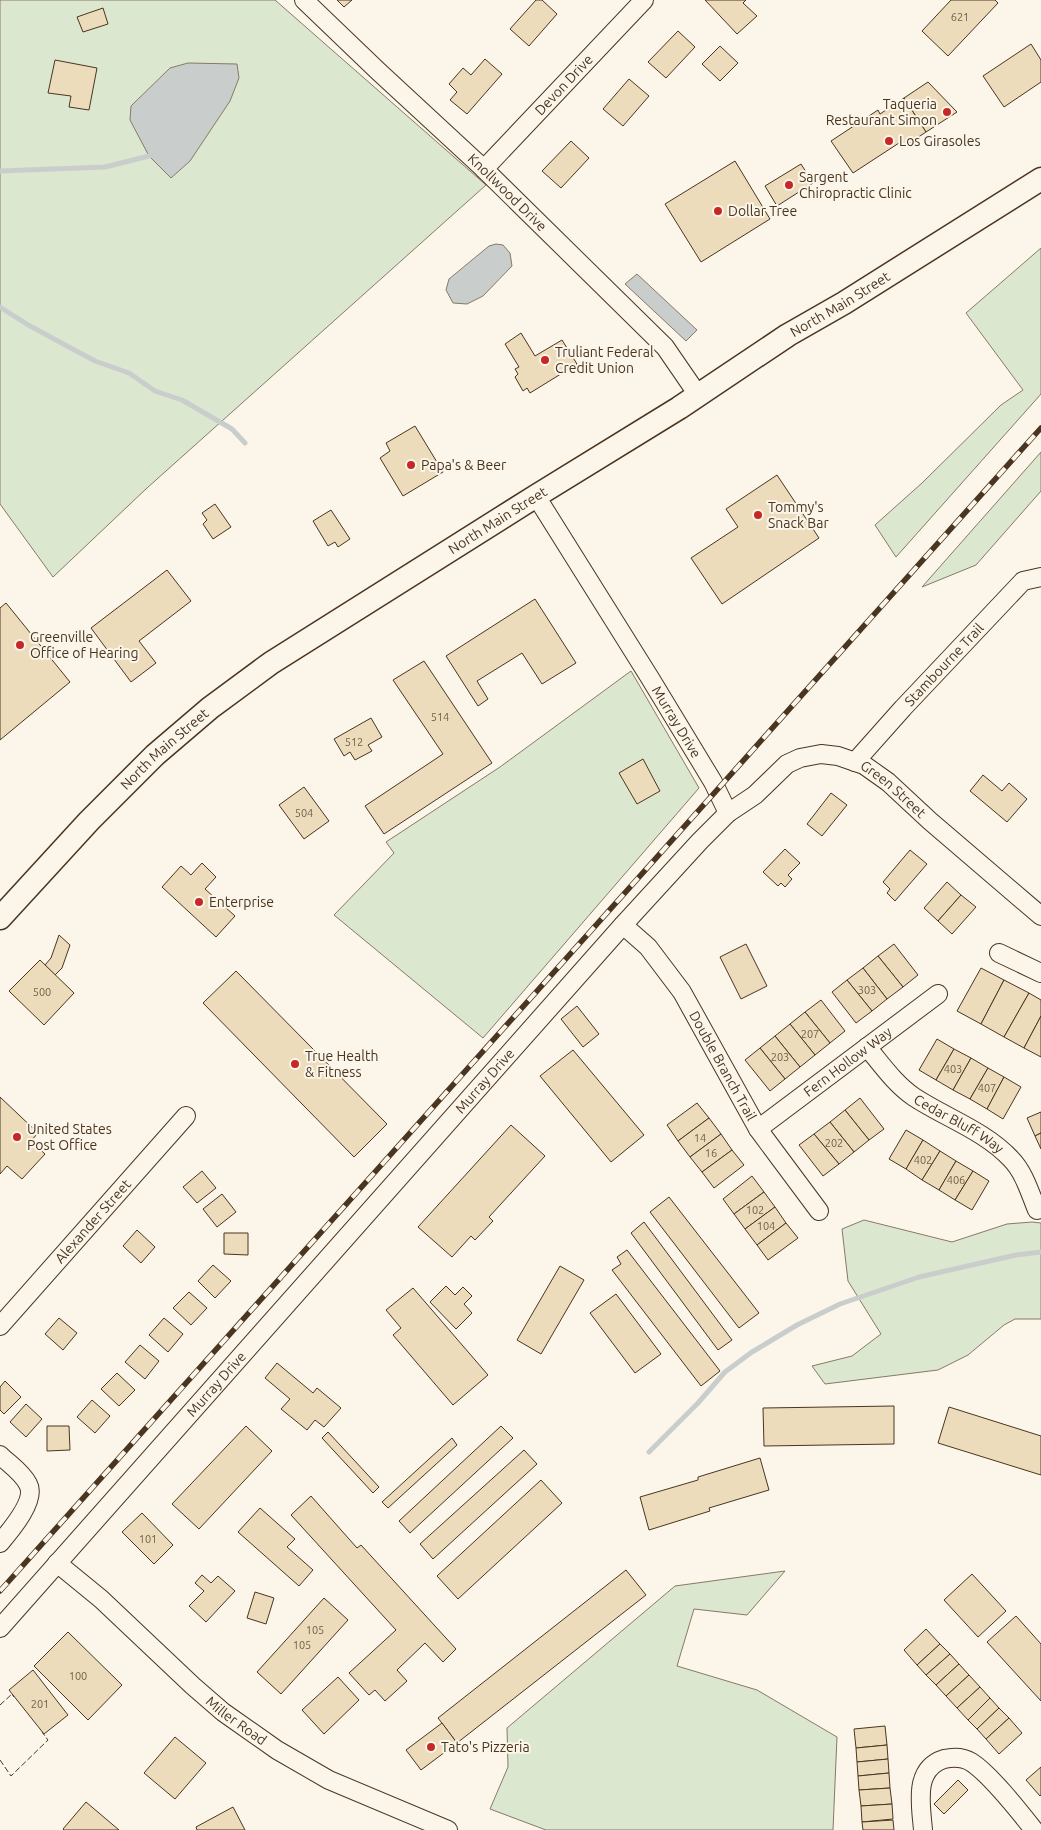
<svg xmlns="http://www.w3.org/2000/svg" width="1041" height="1830" font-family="Ubuntu,sans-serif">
<rect width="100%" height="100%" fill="#fbf6e9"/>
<g fill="#dce7d0" stroke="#887966">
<polygon points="0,0 275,0 486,185 147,488 53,577 0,504"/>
<polygon points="1041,248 1041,394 896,557 875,525 922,483 1001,405 1023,390 966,313"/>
<polygon points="1041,452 1041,491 976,565 922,587"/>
<polygon points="631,671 699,788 483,1038 334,915 394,853 386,842 500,767"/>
<polygon points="864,1220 952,1242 1007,1224 1032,1222 1041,1223 1041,1319 1015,1319 1004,1325 968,1355 938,1370 825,1384 812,1366 852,1356 881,1334 848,1281 842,1229"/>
<polygon points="785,1571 747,1615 694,1609 677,1666 757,1690 837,1737 833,1830 546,1830 490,1809 508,1767 507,1728 675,1586"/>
</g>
<g fill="#c9cecd" stroke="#887966">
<polygon points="188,63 237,64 239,78 230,101 190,161 171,178 149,156 130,120 131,106 170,68"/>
<polygon points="496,244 503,245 510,253 512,266 483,296 467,304 453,303 446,290 449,279 489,246"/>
<polygon points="637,274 697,330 686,341 625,284"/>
</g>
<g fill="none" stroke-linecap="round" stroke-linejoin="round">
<g stroke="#c9cecd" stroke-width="5">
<polyline points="0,171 105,167 149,156"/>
<polyline points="0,307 30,326 95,361 129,373 155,391 182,400 232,429 245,443"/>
<polyline points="649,1452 698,1403 725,1372 752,1352 797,1325 840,1304 919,1277 1016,1255 1041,1252"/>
</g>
</g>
<g fill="#ecdcbc" stroke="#4a3520">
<polygon points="337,0 352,0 344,7"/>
<polygon points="536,0 542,0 557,14 529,46 510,29"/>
<polygon points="705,0 746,0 743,3 757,16 737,34"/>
<polygon points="951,0 995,0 998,3 948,56 922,31"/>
<polygon points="103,8 108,24 83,32 77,17"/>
<polygon points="678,31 695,47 666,78 648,62"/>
<polygon points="1031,44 1041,60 1041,82 1004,107 983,76"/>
<polygon points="720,46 738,63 720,81 702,64"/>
<polygon points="485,59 502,74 467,114 450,100 457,92 449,84 463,68 471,75"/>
<polygon points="55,60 97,68 89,110 69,107 71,96 48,93"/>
<polygon points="629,79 649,96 623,126 603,109"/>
<polygon points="928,82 957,112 926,132 904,98"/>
<polygon points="904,98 926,132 902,148 899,143 853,173 831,141 878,110 880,114"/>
<polygon points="571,141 589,158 561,188 542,171"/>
<polygon points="735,161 770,219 701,262 665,204"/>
<polygon points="801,164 813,183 777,206 765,186"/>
<polygon points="521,333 535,356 562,340 577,364 530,393 527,388 523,391 515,377 518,374 515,369 519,367 505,344"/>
<polygon points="415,426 443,472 403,496 380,458 390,451 386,443"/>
<polygon points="777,475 819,538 722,604 691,558 738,527 726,509"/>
<polygon points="215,504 231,527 213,539 203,524 207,520 202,513"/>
<polygon points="331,510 350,539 338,547 335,542 328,546 313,521"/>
<polygon points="167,570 191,601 139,641 156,663 131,682 91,628"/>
<polygon points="535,599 576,663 542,684 522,653 477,681 488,699 478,706 446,656"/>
<polygon points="6,603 70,682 0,740 0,608"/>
<polygon points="424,661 492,763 384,834 365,806 443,754 393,680"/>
<polygon points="371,718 382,737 368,745 372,751 355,760 350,752 344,756 334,739"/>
<polygon points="643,759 660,791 637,804 619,773"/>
<polygon points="983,775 1002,791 1009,783 1027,799 1007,822 970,791"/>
<polygon points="304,787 329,821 304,839 279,805"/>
<polygon points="831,793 847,805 822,836 807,824"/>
<polygon points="785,849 800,863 788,875 792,879 785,887 781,883 778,886 763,872"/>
<polygon points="910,850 927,864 895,901 887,893 890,889 883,882"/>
<polygon points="202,863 216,877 205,889 235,916 216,937 162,887 181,866 191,875"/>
<polygon points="947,882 961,895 938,921 924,908"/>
<polygon points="961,895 976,907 952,934 938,921"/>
<polygon points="59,935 70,945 62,968 55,975 45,965 51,958"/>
<polygon points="746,944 767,986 741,999 720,957"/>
<polygon points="894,944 918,975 903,987 878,956"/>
<polygon points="878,956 903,987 887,999 863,968"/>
<polygon points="40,960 74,993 44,1025 9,991"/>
<polygon points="863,968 887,999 872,1011 847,980"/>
<polygon points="981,968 1004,980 981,1024 957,1011"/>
<polygon points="236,971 387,1124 354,1157 203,1003"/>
<polygon points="847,980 872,1011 856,1023 832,992"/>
<polygon points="1004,980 1029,993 1004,1037 981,1024"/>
<polygon points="1029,993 1041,1000 1041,1016 1024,1048 1004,1037"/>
<polygon points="821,1000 845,1031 830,1043 805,1012"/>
<polygon points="577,1006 599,1034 583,1047 561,1019"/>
<polygon points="805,1012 830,1043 815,1055 790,1024"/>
<polygon points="1041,1016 1041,1057 1024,1048"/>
<polygon points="790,1024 815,1055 800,1067 775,1036"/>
<polygon points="775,1036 800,1067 785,1079 760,1048"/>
<polygon points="937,1039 954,1049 936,1080 919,1070"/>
<polygon points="760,1048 785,1079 770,1091 745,1060"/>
<polygon points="954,1049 971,1058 953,1090 936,1080"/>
<polygon points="573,1050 644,1135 611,1162 540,1076"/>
<polygon points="971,1058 988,1068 970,1099 953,1090"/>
<polygon points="988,1068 1004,1077 987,1109 970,1099"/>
<polygon points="1004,1077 1021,1087 1003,1119 987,1109"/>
<polygon points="0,1097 38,1133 31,1141 45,1154 22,1179 7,1166 0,1174"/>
<polygon points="860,1098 884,1129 869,1140 845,1110"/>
<polygon points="697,1103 709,1118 678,1141 667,1125"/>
<polygon points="845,1110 869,1140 854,1152 830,1122"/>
<polygon points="1041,1112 1041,1133 1035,1136 1027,1118"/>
<polygon points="709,1118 721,1134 690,1157 678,1141"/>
<polygon points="830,1122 854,1152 839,1164 814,1134"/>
<polygon points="511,1125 545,1156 489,1217 493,1221 475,1240 471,1236 452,1257 418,1227"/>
<polygon points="906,1130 923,1140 906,1169 889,1159"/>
<polygon points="1041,1133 1041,1149 1035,1136"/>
<polygon points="721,1134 732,1150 702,1172 690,1157"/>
<polygon points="814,1134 839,1164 823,1176 799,1145"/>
<polygon points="923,1140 940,1151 922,1180 906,1169"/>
<polygon points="732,1150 744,1165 714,1188 702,1172"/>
<polygon points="940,1151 956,1161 939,1190 922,1180"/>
<polygon points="956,1161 973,1171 955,1200 939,1190"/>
<polygon points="202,1171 216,1188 197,1203 183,1187"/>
<polygon points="973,1171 989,1181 972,1210 955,1200"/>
<polygon points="752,1176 764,1192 734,1214 723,1199"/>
<polygon points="764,1192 775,1207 745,1229 734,1214"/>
<polygon points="222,1194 236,1212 217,1227 203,1209"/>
<polygon points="669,1197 759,1313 739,1328 650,1212"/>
<polygon points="775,1207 786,1223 757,1245 745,1229"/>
<polygon points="644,1222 732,1340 718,1350 631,1233"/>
<polygon points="786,1223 798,1238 768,1260 757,1245"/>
<polygon points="137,1230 155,1247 141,1263 123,1246"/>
<polygon points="224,1233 248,1233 248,1255 224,1254"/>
<polygon points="627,1250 720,1371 701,1386 612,1270 621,1264 617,1257"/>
<polygon points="213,1265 231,1281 215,1298 198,1281"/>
<polygon points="560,1266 584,1280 541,1354 517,1340"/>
<polygon points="446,1286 455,1295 463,1287 472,1296 464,1304 472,1313 456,1329 430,1302"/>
<polygon points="413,1288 488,1375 453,1405 393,1335 401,1328 386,1310"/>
<polygon points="189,1292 207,1308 191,1325 173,1308"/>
<polygon points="616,1294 661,1354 635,1373 590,1313"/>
<polygon points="59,1318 77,1333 63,1350 45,1334"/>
<polygon points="164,1318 183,1334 168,1352 149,1335"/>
<polygon points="140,1345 159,1361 145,1379 125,1362"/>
<polygon points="277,1363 313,1393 317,1388 341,1408 324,1427 315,1420 307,1430 281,1409 290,1399 265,1378"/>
<polygon points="117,1373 135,1390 119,1406 101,1389"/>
<polygon points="5,1381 21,1397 4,1414 0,1410 0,1387"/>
<polygon points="92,1400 110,1416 95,1433 77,1417"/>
<polygon points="26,1404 42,1419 26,1437 10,1422"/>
<polygon points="894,1406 894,1444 764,1446 763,1408"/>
<polygon points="949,1407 1041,1436 1041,1475 938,1443"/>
<polygon points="47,1426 69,1426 70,1450 47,1451"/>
<polygon points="246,1426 272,1451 199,1529 172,1504"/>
<polygon points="501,1426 513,1438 410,1533 399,1521"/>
<polygon points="328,1432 379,1487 373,1493 322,1438"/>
<polygon points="452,1438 457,1445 388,1508 382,1502"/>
<polygon points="524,1450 537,1464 433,1559 420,1544"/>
<polygon points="760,1458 769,1490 709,1508 710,1511 649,1530 640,1497 698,1480 698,1477"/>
<polygon points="541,1480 562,1503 458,1599 437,1576"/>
<polygon points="311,1496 357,1548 361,1545 456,1649 443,1662 425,1643 397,1670 407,1681 385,1701 375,1690 369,1695 349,1673 396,1630 291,1515"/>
<polygon points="260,1508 295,1539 287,1547 313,1570 299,1586 238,1532"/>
<polygon points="142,1513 173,1545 154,1564 122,1532"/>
<polygon points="626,1570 646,1595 457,1743 438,1718"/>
<polygon points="972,1574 1006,1611 978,1637 944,1600"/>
<polygon points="202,1575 211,1583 218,1576 235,1591 206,1622 189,1606 204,1591 195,1583"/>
<polygon points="255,1592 274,1598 266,1624 247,1618"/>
<polygon points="324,1598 348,1620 281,1694 257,1672"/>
<polygon points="1016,1616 1041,1644 1041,1701 987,1642"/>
<polygon points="926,1629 940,1644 917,1665 904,1650"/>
<polygon points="68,1632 122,1685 88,1720 34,1666"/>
<polygon points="940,1644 950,1654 926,1675 917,1665"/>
<polygon points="950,1654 959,1664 936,1685 926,1675"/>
<polygon points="959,1664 969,1675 946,1696 936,1685"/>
<polygon points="33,1670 68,1715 44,1734 9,1690"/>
<polygon points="969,1675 980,1687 957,1708 946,1696"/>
<polygon points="338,1677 359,1700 324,1734 302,1710"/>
<polygon points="980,1687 990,1698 968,1720 957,1708"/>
<polygon points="990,1698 999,1708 977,1729 968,1720"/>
<polygon points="999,1708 1009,1718 986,1739 977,1729"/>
<polygon points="1009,1718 1022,1733 999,1754 986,1739"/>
<polygon points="442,1723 457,1743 421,1770 406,1750"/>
<polygon points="885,1726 887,1745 856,1748 854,1729"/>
<polygon points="175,1737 206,1763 175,1799 144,1773"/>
<polygon points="887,1745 888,1759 857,1762 856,1748"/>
<polygon points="888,1759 889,1773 858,1776 857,1762"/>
<polygon points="1041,1767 1041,1795 1040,1796 1026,1780"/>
<polygon points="889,1773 890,1788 859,1790 858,1776"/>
<polygon points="958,1780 968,1790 944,1814 934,1804"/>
<polygon points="890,1788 892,1804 861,1806 859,1790"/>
<polygon points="86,1802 119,1830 64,1830 63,1829"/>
<polygon points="892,1804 893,1819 862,1822 861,1806"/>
<polygon points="233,1807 245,1830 197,1830 196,1827"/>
<polygon points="893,1820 894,1830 863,1830 862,1822"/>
</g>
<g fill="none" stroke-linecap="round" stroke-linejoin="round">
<defs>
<g id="minor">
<path id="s1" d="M304,0L378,71L484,169L665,347L698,395"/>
<path id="s2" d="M484,169L644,0"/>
<path id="s3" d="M536,496L650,678L713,782L728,813"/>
<path id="s4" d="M855,762L903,708L1023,581L1041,577"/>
<path id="s5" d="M623,925L648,947L682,992L758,1129L819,1211"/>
<polyline points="999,953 1041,973"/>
<path id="s6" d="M867,1047C882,1065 895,1084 914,1097C946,1118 985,1131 1011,1159C1024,1172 1030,1193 1037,1210"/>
<path id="s7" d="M758,1129L938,994"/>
<path id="s8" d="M0,1326L186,1116"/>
<path d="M0,1455C9,1464 22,1472 28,1484C37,1500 10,1531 0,1543"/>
<path id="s9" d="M57,1563L101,1599L193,1686L223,1712L277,1750L329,1780L448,1830"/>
<path id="s10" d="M0,1628L623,925L700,841L728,813L755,795L787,764L800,758L821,754L838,756L864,765L888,782L930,821L1041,916"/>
<path d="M923,1830C921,1805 913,1769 944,1759C953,1757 963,1757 971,1762C990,1774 1019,1811 1034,1830"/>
</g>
<g id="major">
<path id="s11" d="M0,918L89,821L155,755L210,708L271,663L536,496L679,408L788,335L844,303L1041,179"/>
</g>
</defs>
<use href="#minor" stroke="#4a3520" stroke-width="20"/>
<use href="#major" stroke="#4a3520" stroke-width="25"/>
<use href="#minor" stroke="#fbf6e9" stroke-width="18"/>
<use href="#major" stroke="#fbf6e9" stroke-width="22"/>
<defs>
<polyline id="rail" points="0,1591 1041,428"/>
</defs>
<use href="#rail" stroke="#4a3520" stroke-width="5.5"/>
<use href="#rail" stroke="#fbf6e9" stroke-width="4" stroke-dasharray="11" stroke-linecap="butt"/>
<g stroke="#4a3520" stroke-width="1" stroke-dasharray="6 2.5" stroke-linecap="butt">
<polyline points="0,1705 12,1694 14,1697"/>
<polyline points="0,1760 11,1776 48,1740 42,1732"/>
</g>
</g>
<g fill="#c62828" stroke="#fbf6e9" stroke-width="2">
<circle cx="947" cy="112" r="5"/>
<circle cx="889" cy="141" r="5"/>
<circle cx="789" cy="185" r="5"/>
<circle cx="718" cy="211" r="5"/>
<circle cx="545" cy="360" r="5"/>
<circle cx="411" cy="465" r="5"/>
<circle cx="758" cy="515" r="5"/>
<circle cx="20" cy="645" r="5"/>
<circle cx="199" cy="902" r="5"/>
<circle cx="295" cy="1064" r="5"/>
<circle cx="17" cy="1137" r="5"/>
<circle cx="431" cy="1747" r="5"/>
</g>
<g text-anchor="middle" stroke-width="4" stroke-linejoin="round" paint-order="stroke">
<g font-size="11" fill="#725f47">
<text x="960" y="21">621</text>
<text x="440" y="721">514</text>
<text x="354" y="746">512</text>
<text x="304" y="817">504</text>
<text x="867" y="994">303</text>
<text x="42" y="996">500</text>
<text x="810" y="1038">207</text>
<text x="780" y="1061">203</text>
<text x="953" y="1073">403</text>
<text x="987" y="1092">407</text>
<text x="700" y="1142">14</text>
<text x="834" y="1147">202</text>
<text x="711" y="1157">16</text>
<text x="923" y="1164">402</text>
<text x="956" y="1184">406</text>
<text x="755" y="1214">102</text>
<text x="766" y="1230">104</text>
<text x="148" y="1543">101</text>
<text x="315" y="1634">105</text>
<text x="302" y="1649">105</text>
<text x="78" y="1680">100</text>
<text x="40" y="1708">201</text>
</g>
<g font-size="14" fill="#4a3520" stroke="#fbf6e9">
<text dy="5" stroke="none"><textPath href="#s2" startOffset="116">Devon Drive</textPath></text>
<text dy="5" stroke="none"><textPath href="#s1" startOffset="280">Knollwood Drive</textPath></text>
<text dy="5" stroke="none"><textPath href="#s11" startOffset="1046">North Main Street</textPath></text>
<text dy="5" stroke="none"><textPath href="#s11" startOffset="641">North Main Street</textPath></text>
<text dy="5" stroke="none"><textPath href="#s4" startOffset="132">Stambourne Trail</textPath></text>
<text dy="5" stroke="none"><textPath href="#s3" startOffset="266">Murray Drive</textPath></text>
<text dy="5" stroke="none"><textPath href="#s11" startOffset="236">North Main Street</textPath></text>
<text dy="5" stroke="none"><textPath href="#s10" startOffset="1288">Green Street</textPath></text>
<text dy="5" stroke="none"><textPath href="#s7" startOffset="112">Fern Hollow Way</textPath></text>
<text dy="5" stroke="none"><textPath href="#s5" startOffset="174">Double Branch Trail</textPath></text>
<text dy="5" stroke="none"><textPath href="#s10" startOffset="731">Murray Drive</textPath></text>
<text dy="5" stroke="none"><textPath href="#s6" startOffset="121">Cedar Bluff Way</textPath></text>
<text dy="5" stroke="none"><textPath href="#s8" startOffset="140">Alexander Street</textPath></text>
<text dy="5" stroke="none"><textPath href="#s10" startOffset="326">Murray Drive</textPath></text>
<text dy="5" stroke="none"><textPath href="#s9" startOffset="239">Miller Road</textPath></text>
</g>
<g font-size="14" fill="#4a3520" stroke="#fbf6e9" text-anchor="start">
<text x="937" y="109" text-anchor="end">Taqueria<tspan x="937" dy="16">Restaurant Simon</tspan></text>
<text x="899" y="146">Los Girasoles</text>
<text x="799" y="182">Sargent<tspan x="799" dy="16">Chiropractic Clinic</tspan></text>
<text x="728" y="216">Dollar Tree</text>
<text x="555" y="357">Truliant Federal<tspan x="555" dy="16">Credit Union</tspan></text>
<text x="421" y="470">Papa's &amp; Beer</text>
<text x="768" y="512">Tommy's<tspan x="768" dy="16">Snack Bar</tspan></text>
<text x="30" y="642">Greenville<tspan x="30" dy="16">Office of Hearing</tspan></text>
<text x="209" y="907">Enterprise</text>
<text x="305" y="1061">True Health<tspan x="305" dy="16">&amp; Fitness</tspan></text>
<text x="27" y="1134">United States<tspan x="27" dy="16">Post Office</tspan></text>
<text x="441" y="1752">Tato's Pizzeria</text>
</g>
</g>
</svg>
